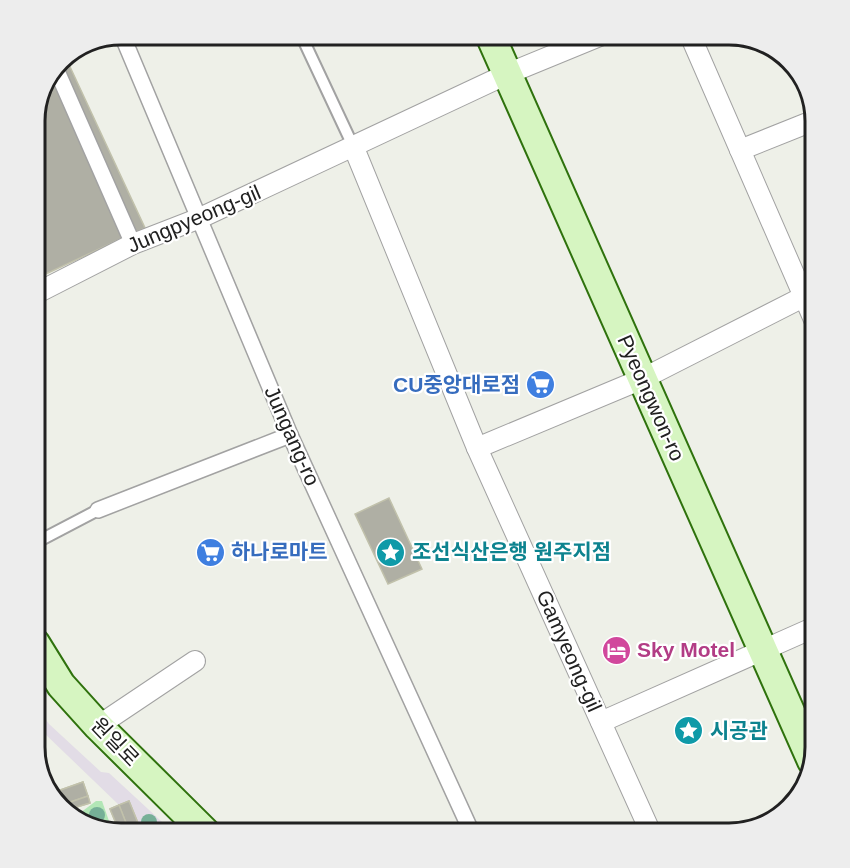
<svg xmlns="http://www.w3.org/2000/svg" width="850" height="868" font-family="Helvetica,'Noto Sans KR',sans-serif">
<rect width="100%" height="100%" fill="#eef0e8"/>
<polygon fill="#b2e6b6" points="96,801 102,801 109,821 100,829 83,825 76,816"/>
<polygon fill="#e2dce6" points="35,704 49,724 101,772 109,773 174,833 142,833 129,801 119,805 41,730 35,719"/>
<g fill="#afafa4" stroke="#c1c1ab" stroke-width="1.5">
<polygon points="65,56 145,228 125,237 52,80"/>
<polygon points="52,80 125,237 35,279 35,115"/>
<polygon points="389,498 422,569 388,584 355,514"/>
<polygon points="83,782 90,803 67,810 68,814 56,804 52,793"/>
<polygon points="83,782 88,796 59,806 56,804 52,793"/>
<polygon points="88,796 90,803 67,810 59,806"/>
<polygon points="129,801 142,833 120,833 110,809"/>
<polygon points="129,801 142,833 130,833 119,805"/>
<polygon points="119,805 130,833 120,833 110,809"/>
</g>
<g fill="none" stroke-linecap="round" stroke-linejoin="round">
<defs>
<g id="service">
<polyline points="301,35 354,148"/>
<polyline points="35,543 98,510"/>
</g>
<g id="pedestrian">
<polyline points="122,35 290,435 472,833"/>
<polyline points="57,71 133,244"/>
<polyline points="98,510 290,435"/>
</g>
<g id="minor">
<polyline points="690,35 815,322"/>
<polyline points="354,148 477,448 651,833"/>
<polyline points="740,150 815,120"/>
<polyline points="35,294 133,244 200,218 507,74 602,35"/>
<polyline points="477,448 642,379 815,291"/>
<polyline points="601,722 815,627"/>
<polyline points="98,726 195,661"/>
</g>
<g id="secondary">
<polyline points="490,35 812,761"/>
<polyline points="35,643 61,685 98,726 206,833"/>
</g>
</defs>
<use href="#service" stroke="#a2a2a2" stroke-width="14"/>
<use href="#pedestrian" stroke="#a2a2a2" stroke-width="18"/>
<use href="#minor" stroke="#a2a2a2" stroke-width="22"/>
<use href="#secondary" stroke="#2f720d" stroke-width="32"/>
<use href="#service" stroke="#fff" stroke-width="10"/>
<use href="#pedestrian" stroke="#fff" stroke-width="15"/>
<use href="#minor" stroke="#fff" stroke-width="20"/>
<use href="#secondary" stroke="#d6f5c1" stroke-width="28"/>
</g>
<g fill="#76af97">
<circle cx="97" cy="815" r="8"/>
<circle cx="149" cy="822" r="8"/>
</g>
<defs>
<symbol id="supermarket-disc" viewBox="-11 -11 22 22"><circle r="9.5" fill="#3f7fe0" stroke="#fff"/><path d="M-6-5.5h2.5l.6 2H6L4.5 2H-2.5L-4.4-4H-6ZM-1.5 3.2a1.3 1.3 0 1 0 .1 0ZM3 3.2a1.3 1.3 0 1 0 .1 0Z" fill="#fff"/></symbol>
<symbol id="sight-disc" viewBox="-11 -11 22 22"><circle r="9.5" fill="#0f9aa8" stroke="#fff"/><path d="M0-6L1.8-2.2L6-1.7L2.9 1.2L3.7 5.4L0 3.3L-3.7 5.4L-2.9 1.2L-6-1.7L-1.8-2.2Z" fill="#fff"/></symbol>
<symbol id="hotel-disc" viewBox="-11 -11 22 22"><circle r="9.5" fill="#d1479c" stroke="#fff"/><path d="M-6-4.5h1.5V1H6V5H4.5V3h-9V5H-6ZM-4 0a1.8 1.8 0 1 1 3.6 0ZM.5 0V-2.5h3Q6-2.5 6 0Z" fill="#fff"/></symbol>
</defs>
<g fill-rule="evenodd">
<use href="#supermarket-disc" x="524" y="368" width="33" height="33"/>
<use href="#supermarket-disc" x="194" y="536" width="33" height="33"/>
<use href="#sight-disc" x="374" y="536" width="33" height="33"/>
<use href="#hotel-disc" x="600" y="634" width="33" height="33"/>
<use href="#sight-disc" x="672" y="714" width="33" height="33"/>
</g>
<g text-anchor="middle" stroke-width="4.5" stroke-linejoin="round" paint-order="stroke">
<g font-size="21" fill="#212121" stroke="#fff">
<text transform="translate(194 219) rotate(-23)" y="7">Jungpyeong-gil</text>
<text transform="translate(651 398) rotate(66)" y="7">Pyeongwon-ro</text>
<text transform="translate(292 436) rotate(66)" y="7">Jungang-ro</text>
<text transform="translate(569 651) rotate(66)" y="7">Gamyeong-gil</text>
<text transform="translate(115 742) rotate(46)" y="7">원일로</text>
</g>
<g font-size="21" font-weight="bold" fill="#366cbe" stroke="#fff" text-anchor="end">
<text x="520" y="392">CU중앙대로점</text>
<text x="231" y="559" text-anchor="start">하나로마트</text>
</g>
<g font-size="21" font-weight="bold" fill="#0d838f" stroke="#fff" text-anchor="start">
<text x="412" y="559">조선식산은행 원주지점</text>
<text x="710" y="738">시공관</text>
</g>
<g font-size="21" font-weight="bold" fill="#b23c85" stroke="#fff" text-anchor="start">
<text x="637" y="657">Sky Motel</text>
</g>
</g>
<path d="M0 0H850V868H0ZM121 45H729A76 76 0 0 1 805 121V747A76 76 0 0 1 729 823H121A76 76 0 0 1 45 747V121A76 76 0 0 1 121 45Z" fill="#ededed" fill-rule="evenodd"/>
<path fill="none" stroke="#212121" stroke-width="3" d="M121 45H729A76 76 0 0 1 805 121V747A76 76 0 0 1 729 823H121A76 76 0 0 1 45 747V121A76 76 0 0 1 121 45Z"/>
</svg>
